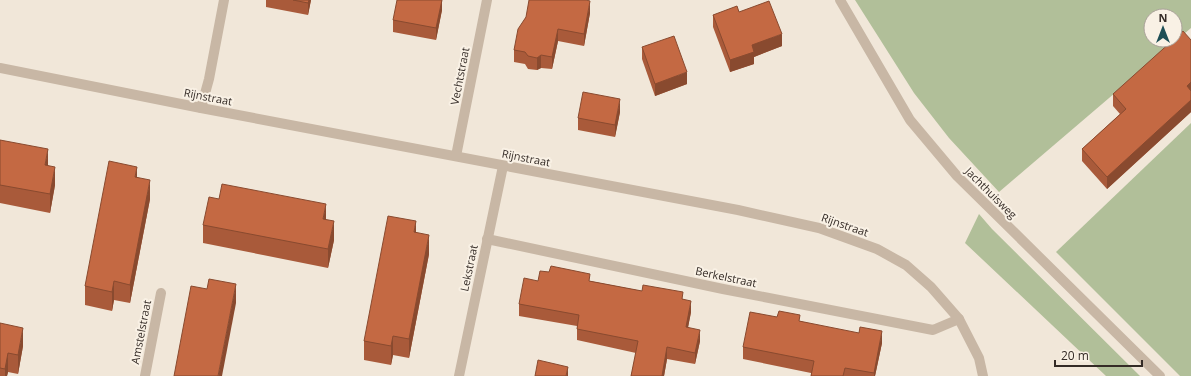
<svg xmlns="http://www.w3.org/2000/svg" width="1191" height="376" font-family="'Open Sans',sans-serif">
<rect width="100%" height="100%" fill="#f1e7d9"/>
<g fill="#b1bf99" fill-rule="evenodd">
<path d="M855,0H1191V28L999,192L949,138L914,93ZM1151,16H1175V40H1151Z"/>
<polygon points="1191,123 1191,376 1180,376 1056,252"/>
<polygon points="979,214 992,229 1140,376 1106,376 965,243"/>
</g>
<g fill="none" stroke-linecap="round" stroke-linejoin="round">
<g stroke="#c8b7a5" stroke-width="10">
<polyline points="840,0 910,120 957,176 1160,376"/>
<polyline points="0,68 201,108 738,210 819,228 877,249 906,265 931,287 959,319 979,358 983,376"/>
<polyline points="201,108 209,79 224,0"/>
<polyline points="456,156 487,0"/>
<polyline points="487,239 723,289 933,330 959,319"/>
<polyline points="145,376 161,293"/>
<polyline points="459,376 503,166"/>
</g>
</g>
<g fill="#a95a3a">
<polygon points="266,0 311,0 308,15 266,7"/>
<polygon points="442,0 442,10 436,40 393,32 393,20"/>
<polygon points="739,12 782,46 754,57 754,64 730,72 713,27 713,15"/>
<polygon points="590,13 584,46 558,41 552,69 541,68 537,70 528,69 525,64 514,62 514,50 526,17"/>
<polygon points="1191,40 1191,112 1107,189 1082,161 1082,149 1120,114 1113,106 1113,94"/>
<polygon points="642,47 687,84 655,96 642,59"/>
<polygon points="620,112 615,137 578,130 578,118"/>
<polygon points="0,140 48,165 55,185 50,213 0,203"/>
<polygon points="137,178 150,199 130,303 114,300 112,311 85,305 85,286"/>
<polygon points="326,220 334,240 328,268 203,243 203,225"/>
<polygon points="416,232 429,254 409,358 393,355 391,365 364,360 364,341"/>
<polygon points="590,281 683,299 691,312 688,327 700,341 695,364 667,359 664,376 631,376 636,353 577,340 577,326 519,316 519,304"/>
<polygon points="800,321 882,343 875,376 811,376 811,373 743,359 743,347"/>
<polygon points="0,323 23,346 18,374 8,372 7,376 0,376"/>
</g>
<g fill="#894a2f">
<polygon points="309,0 311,0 308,15 308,3"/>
<polygon points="442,0 442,10 436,40 436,28"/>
<polygon points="590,1 590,13 584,46 584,34"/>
<polygon points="558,29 558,41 552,69 552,57"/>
<polygon points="782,34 782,46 754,57 754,64 730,72 730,60 752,45"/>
<polygon points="541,55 541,68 537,70 537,58"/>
<polygon points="687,72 687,84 655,96 655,84"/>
<polygon points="1191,82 1191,94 1187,86"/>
<polygon points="620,99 620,112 615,137 615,125"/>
<polygon points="1191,100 1191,112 1107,189 1107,177"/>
<polygon points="48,149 48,168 45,165"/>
<polygon points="55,167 55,185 50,213 50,194"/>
<polygon points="137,167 137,185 135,177"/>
<polygon points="150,180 150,199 130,303 130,285"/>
<polygon points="326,204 326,223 323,219"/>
<polygon points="334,221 334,240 328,268 328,249"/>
<polygon points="416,221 416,240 414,232"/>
<polygon points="429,235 429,254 409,358 409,339"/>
<polygon points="114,281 114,300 112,311 112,292"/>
<polygon points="236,284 236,303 222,376 218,376"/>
<polygon points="691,301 691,312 686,338 686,327"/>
<polygon points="23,328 23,346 18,374 18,355"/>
<polygon points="700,330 700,341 695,364 695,353"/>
<polygon points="882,331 882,343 875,376 874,376 874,373"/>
<polygon points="393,336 393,355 391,365 391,346"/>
<polygon points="667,347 667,359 664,376 662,376"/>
<polygon points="8,353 8,372 7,376 5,376 5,369"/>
<polygon points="568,367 568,376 566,376"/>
</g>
<g fill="#c46943" stroke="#894a2f">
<polygon points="293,0 309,0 308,3"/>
<polygon points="397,0 442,0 436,28 393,20"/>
<polygon points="529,0 586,0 590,1 584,34 558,29 552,57 541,55 537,58 528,56 525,52 514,50 518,29 526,17"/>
<polygon points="769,1 782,34 752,45 754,52 730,60 713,15 737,6 739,12"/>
<polygon points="1183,31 1191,40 1191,82 1187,86 1191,91 1191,100 1107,177 1082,149 1126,109 1113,94 1173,40 1175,40 1175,38"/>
<polygon points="674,36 687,72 655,84 642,47"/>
<polygon points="583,92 620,99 615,125 578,118"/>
<polygon points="0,140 48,149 45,165 55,167 50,194 0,185"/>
<polygon points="109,161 137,167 135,177 150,180 130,285 114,281 112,292 85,286"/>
<polygon points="222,184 326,204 323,219 334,221 328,249 203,225 209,197 219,199"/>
<polygon points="388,216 416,221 414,232 429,235 409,339 393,336 391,346 364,341"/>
<polygon points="551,266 590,274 589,281 642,291 643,285 683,292 682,299 691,301 686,327 700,330 695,353 667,347 662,376 631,376 638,341 577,329 579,315 519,304 524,278 538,281 540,271 549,272"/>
<polygon points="209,279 236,284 218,376 174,376 191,286 207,289"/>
<polygon points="779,311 800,315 799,321 859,333 860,327 882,331 874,373 845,368 843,376 811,376 814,361 743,347 750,312 777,317"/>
<polygon points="0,323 23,328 18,355 8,353 5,369 0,368"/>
<polygon points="538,360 568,367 566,376 535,376"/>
</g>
<g text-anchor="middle" stroke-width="4" stroke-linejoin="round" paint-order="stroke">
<g font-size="11" fill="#342b26" stroke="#f9f1e5">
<text transform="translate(460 76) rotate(-79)" y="4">Vechtstraat</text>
<text transform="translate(208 97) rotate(11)" y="4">Rijnstraat</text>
<text transform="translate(526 158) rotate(11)" y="4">Rijnstraat</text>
<text transform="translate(991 193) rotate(45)" y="4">Jachthuisweg</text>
<text transform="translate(845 225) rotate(19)" y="4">Rijnstraat</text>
<text transform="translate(469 268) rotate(-78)" y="4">Lekstraat</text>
<text transform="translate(726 277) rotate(12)" y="4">Berkelstraat</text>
<text transform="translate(141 332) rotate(-79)" y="4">Amstelstraat</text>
</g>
</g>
<g transform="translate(1163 28)"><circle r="19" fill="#f9f1e5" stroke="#aaa299"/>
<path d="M0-3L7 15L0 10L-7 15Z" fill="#1d4e55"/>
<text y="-6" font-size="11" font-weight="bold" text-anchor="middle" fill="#342b26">N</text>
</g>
<path d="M1055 360v6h87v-6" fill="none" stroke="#342b26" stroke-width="2"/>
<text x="1061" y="360" font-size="12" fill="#342b26" stroke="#f9f1e5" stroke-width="3" paint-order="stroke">20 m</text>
</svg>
